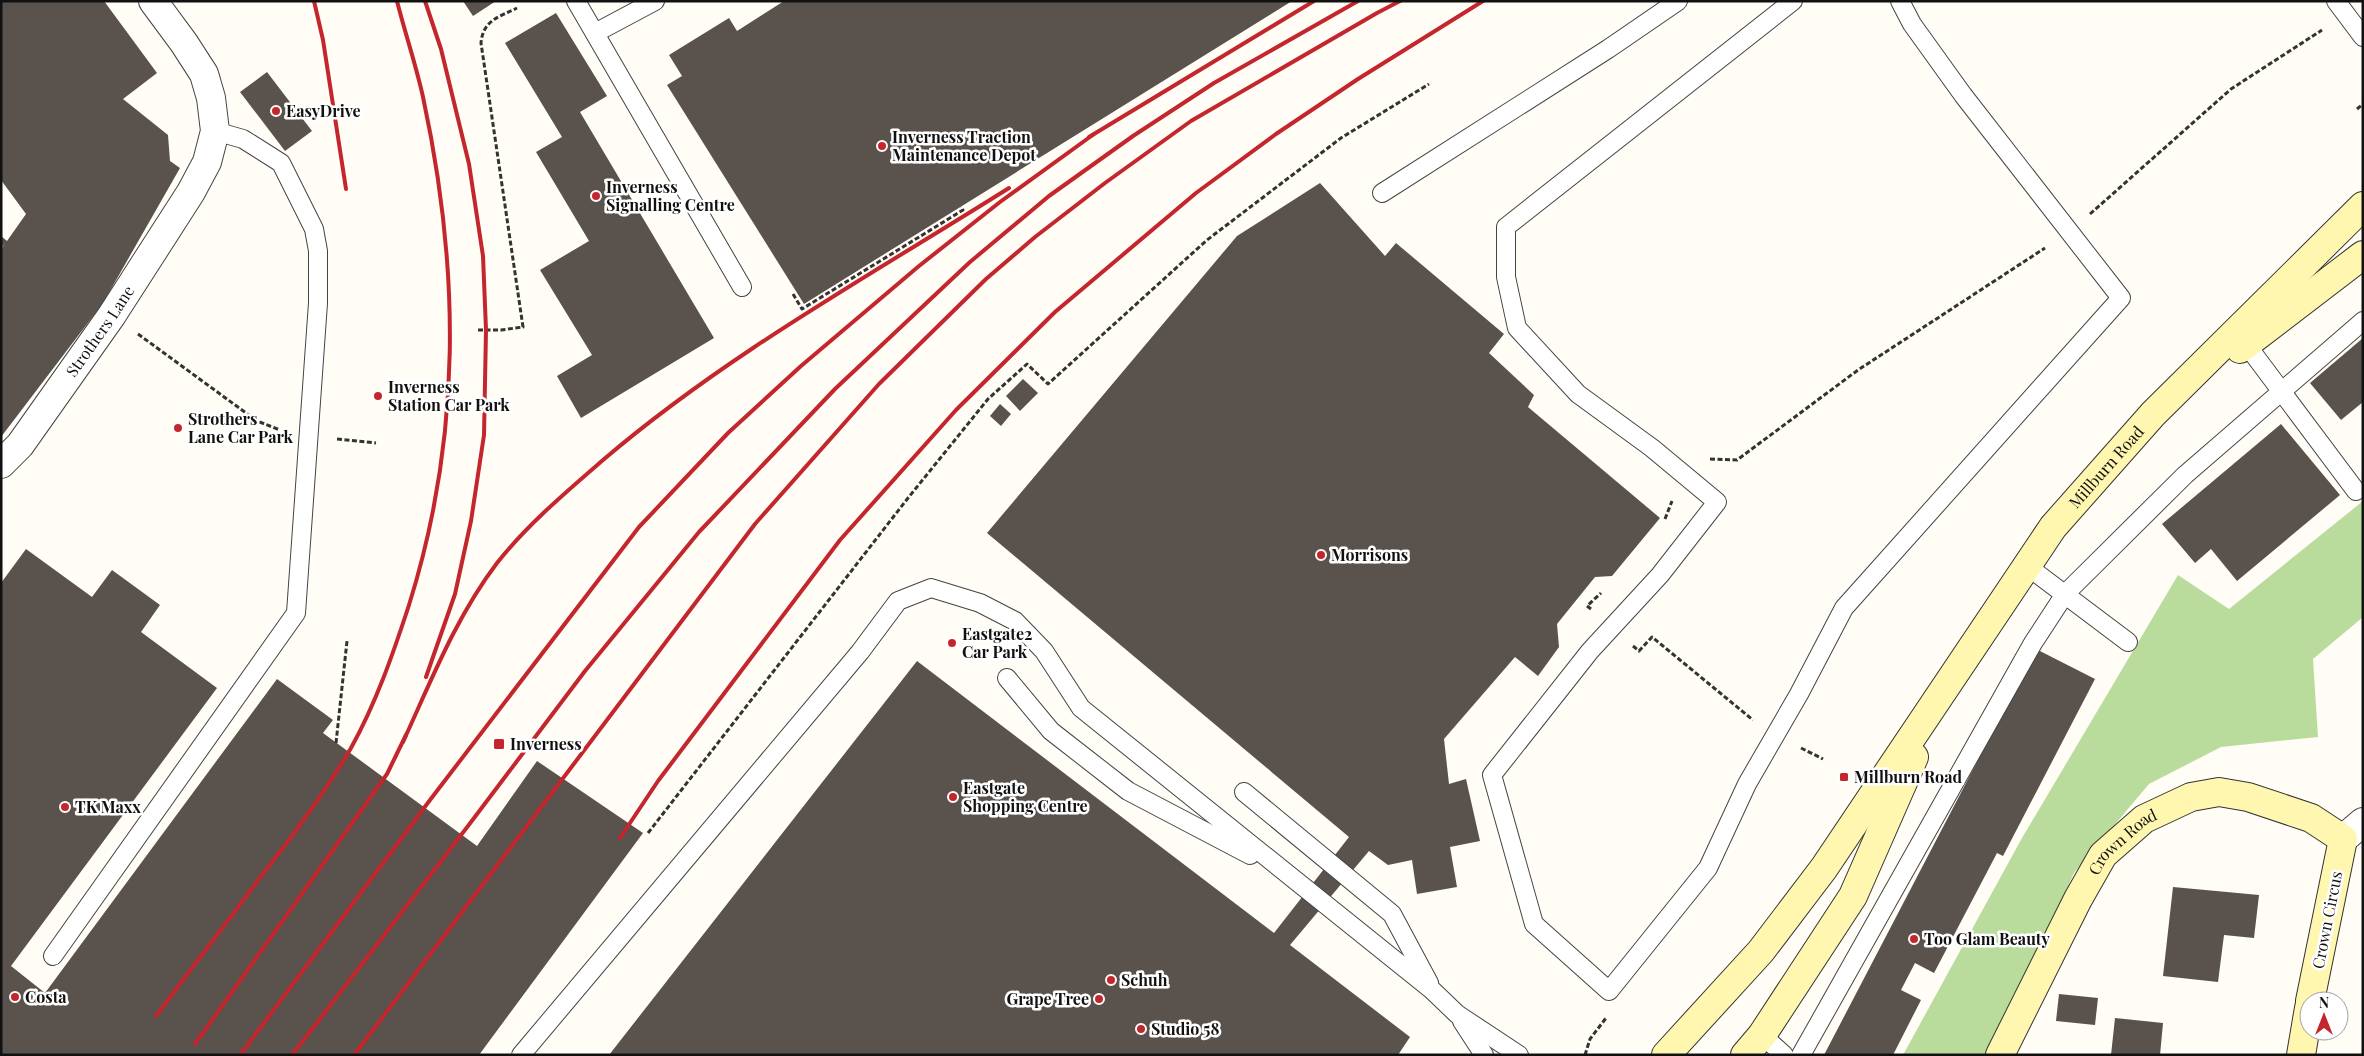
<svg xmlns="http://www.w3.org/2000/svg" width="2364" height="1056" font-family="'Playfair Display',serif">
<rect width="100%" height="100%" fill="#fffdf5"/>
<polygon fill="#b9dc9c" points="2363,501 2363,617 2313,659 2318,737 2221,747 2149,784 2074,873 1990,1055 1903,1055 2022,838 2178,575 2229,609"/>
<g fill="#5a524d">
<polygon points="1,1 104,1 157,73 123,99 168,135 170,161 180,168 103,303 1,437 1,249 5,244 1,248 1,236 7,241 26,214 1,180"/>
<polygon points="463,1 496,1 473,16"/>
<polygon points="784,1 1292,1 804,304 667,85 682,76 669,55 729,18 737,31"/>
<polygon points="556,13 607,96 580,112 714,338 581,418 557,376 592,355 540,270 589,241 536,152 562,137 505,43"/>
<polygon points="267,72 312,131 285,151 240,92"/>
<polygon points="1320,183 1385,256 1396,243 1504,334 1489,353 1534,395 1528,407 1660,518 1612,576 1595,577 1557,624 1559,647 1538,676 1515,657 1444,739 1449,784 1466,779 1480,841 1450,847 1457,887 1417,894 1412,860 1388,865 1369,851 1290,945 1410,1037 1398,1055 609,1055 917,661 1274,933 1349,837 987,533 1237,236"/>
<polygon points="2363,338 2363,402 2341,420 2310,383"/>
<polygon points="1023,379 1038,393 1020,411 1006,396"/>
<polygon points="1000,404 1011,414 1001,426 990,416"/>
<polygon points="2281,424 2340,495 2237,581 2211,549 2195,563 2162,524"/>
<polygon points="26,549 92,597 112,570 160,605 141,632 217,688 11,966 45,993 277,679 333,720 323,733 477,846 537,761 643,833 479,1055 1,1055 1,583"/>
<polygon points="2036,649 2095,679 2003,856 1997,853 1934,973 1915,963 1901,990 1921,1000 1893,1055 1824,1055"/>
<polygon points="2173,887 2259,895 2254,938 2224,935 2218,982 2163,976"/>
<polygon points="2059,994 2098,998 2095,1025 2056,1021"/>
<polygon points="2115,1018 2163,1023 2160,1055 2111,1055"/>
</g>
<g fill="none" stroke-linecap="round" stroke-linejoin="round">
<defs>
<g id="lane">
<polyline points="576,1 742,287"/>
<polyline points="1793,1 1506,227 1506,277 1517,328 1578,394 1652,448 1717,502 1660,575 1590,651 1492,775 1534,924 1609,991 1708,868 1747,784 1799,694 1844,608 2121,298 1963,95 1912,24 1900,1"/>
<polyline points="2336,1 2363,37"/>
<polyline points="595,33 655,1"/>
<polyline points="1382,193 1608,49 1678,1"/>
<polyline points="2246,344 2356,491"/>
<polyline points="2027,566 2128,642"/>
<polyline points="1007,678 1051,731 1128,791 1250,855"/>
<polyline points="1244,792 1392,914 1429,983"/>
<polyline points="53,956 296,613 318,303 318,251 314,229 281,163 243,139 215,131"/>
<polyline points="1462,1021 1484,1055"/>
<polyline points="1762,1035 1784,1055"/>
<polyline points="521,1055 860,652 898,601 931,588 980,603 1015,621 1044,651 1081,708 1432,990 1457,1014 1519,1055"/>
<polyline points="1801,1055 2033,643 2065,594 2185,475 2363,321"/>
</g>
<g id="street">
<path id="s1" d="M1,464L20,445L112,315L191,192L207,162L215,131L211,98L204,74L184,43L153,1"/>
<polyline points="2343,839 2363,822"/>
</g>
<g id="secondary">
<polyline points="2240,349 2363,255"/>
<path id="s2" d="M1666,1055L1761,951L1824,868L2053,527L2153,414L2363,206"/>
<polyline points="1745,1055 1762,1035 1853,896 1914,757"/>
<path id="s3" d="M2000,1055L2078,899L2103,855L2144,819L2191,797L2219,792L2248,797L2311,818L2343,839L2310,1001"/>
<polyline points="2301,1055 2309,1008"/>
</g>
</defs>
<use href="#lane" stroke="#444" stroke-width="20"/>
<use href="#street" stroke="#444" stroke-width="30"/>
<use href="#secondary" stroke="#333" stroke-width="30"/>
<g stroke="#333" stroke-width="3" stroke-dasharray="5 2.5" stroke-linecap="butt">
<polyline points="2357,109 2363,104"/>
<polyline points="2090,214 2231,89 2322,30"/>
<polyline points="793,294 802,309 963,210 961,207"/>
<path d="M478,330H501L523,327L481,43C483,20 499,17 517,8"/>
<polyline points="138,334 257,421 280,430"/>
<polyline points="337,439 376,443"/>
<polyline points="1710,459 1737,460 1858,370 2045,248"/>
<polyline points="1665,519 1672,501"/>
<polyline points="1591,609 1587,606 1601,593"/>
<polyline points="1633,646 1639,651 1652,637 1753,720"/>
<polyline points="336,743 347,641"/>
<polyline points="1801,748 1823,759"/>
<polyline points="648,833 908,498 988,399 1027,364 1048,384 1207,240 1341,138 1429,84"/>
<polyline points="1585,1055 1590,1039 1606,1018"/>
</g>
<use href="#lane" stroke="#fff" stroke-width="18"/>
<use href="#street" stroke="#fff" stroke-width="28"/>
<use href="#secondary" stroke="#fff6b0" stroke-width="28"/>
<g stroke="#c4262e" stroke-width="4">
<polyline points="314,1 323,40 346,189"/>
<polyline points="425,1 441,49 469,164 483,256 486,330 484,435 471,521 455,594 426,677"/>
<polyline points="1089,137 1314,1"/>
<path d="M403,742C431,681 456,617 497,563C527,525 566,492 603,460C727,354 871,275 1009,188"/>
<polyline points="620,838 658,781 840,540 956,410 1055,312 1196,193 1276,134 1358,79 1483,1"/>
<path d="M156,1016C190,970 225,925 259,879C292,837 324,794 351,748C376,703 393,654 409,605C462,436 460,269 423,97C416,65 405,33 397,1"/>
<polyline points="195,1044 387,774 406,735"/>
<polyline points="240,1055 430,800 639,527 728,433 801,366 919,266 1000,202 1094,134"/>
<polyline points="292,1055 468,826 585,671 699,532 835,389 970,262 1049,196 1133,136 1214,83 1358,1"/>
<polyline points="354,1055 755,524 879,384 986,279 1035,237 1105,183 1191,121 1377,13 1400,1"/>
</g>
</g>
<g fill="#c4262e" stroke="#fff" stroke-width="2">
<circle cx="276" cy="111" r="5"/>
<circle cx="882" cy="146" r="5"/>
<circle cx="596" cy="196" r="5"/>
<circle cx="378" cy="396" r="5"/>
<circle cx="178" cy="428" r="5"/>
<circle cx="1321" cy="555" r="5"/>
<circle cx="952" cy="643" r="5"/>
<rect x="493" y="738" width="12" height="12" rx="2.5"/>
<rect x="1839" y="772" width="10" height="10" rx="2.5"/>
<circle cx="953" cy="797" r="5"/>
<circle cx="65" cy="807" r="5"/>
<circle cx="1914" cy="939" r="5"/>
<circle cx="1111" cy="980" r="5"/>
<circle cx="15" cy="997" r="5"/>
<circle cx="1099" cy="999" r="5"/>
<circle cx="1141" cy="1029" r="5"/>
</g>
<g text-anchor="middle" stroke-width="5" stroke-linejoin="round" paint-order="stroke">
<g font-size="16" font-weight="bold" fill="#111" stroke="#fff" text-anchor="start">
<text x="286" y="117">EasyDrive</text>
<text x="892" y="143">Inverness Traction<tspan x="892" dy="18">Maintenance Depot</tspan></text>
<text x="606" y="193">Inverness<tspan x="606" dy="18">Signalling Centre</tspan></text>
<text x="388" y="393">Inverness<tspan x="388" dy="18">Station Car Park</tspan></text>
<text x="188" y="425">Strothers<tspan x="188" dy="18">Lane Car Park</tspan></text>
<text x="1331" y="561">Morrisons</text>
<text x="962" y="640">Eastgate2<tspan x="962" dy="18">Car Park</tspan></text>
<text x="510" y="750">Inverness</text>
<text x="1854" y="783">Millburn Road</text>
<text x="963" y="794">Eastgate<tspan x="963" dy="18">Shopping Centre</tspan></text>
<text x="75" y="813">TK Maxx</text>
<text x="1924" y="945">Too Glam Beauty</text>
<text x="1121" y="986">Schuh</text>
<text x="25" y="1003">Costa</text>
<text x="1089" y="1005" text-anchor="end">Grape Tree</text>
<text x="1151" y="1035">Studio 58</text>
</g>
<g font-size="16" fill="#111" stroke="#fff">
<text dy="6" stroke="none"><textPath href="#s1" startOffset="166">Strothers Lane</textPath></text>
<text dy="6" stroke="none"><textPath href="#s2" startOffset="736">Millburn Road</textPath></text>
<text dy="6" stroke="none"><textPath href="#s3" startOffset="248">Crown Road</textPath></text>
<text transform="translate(2327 920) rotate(-79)" y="6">Crown Circus</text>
</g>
</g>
<rect width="2364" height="1056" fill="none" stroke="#111111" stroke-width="5"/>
<g transform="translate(2324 1016)"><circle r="24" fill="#ffffff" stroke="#a0a0a0"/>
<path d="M0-4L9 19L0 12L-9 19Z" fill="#c4262e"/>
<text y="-8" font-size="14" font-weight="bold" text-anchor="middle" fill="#111111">N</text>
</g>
</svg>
